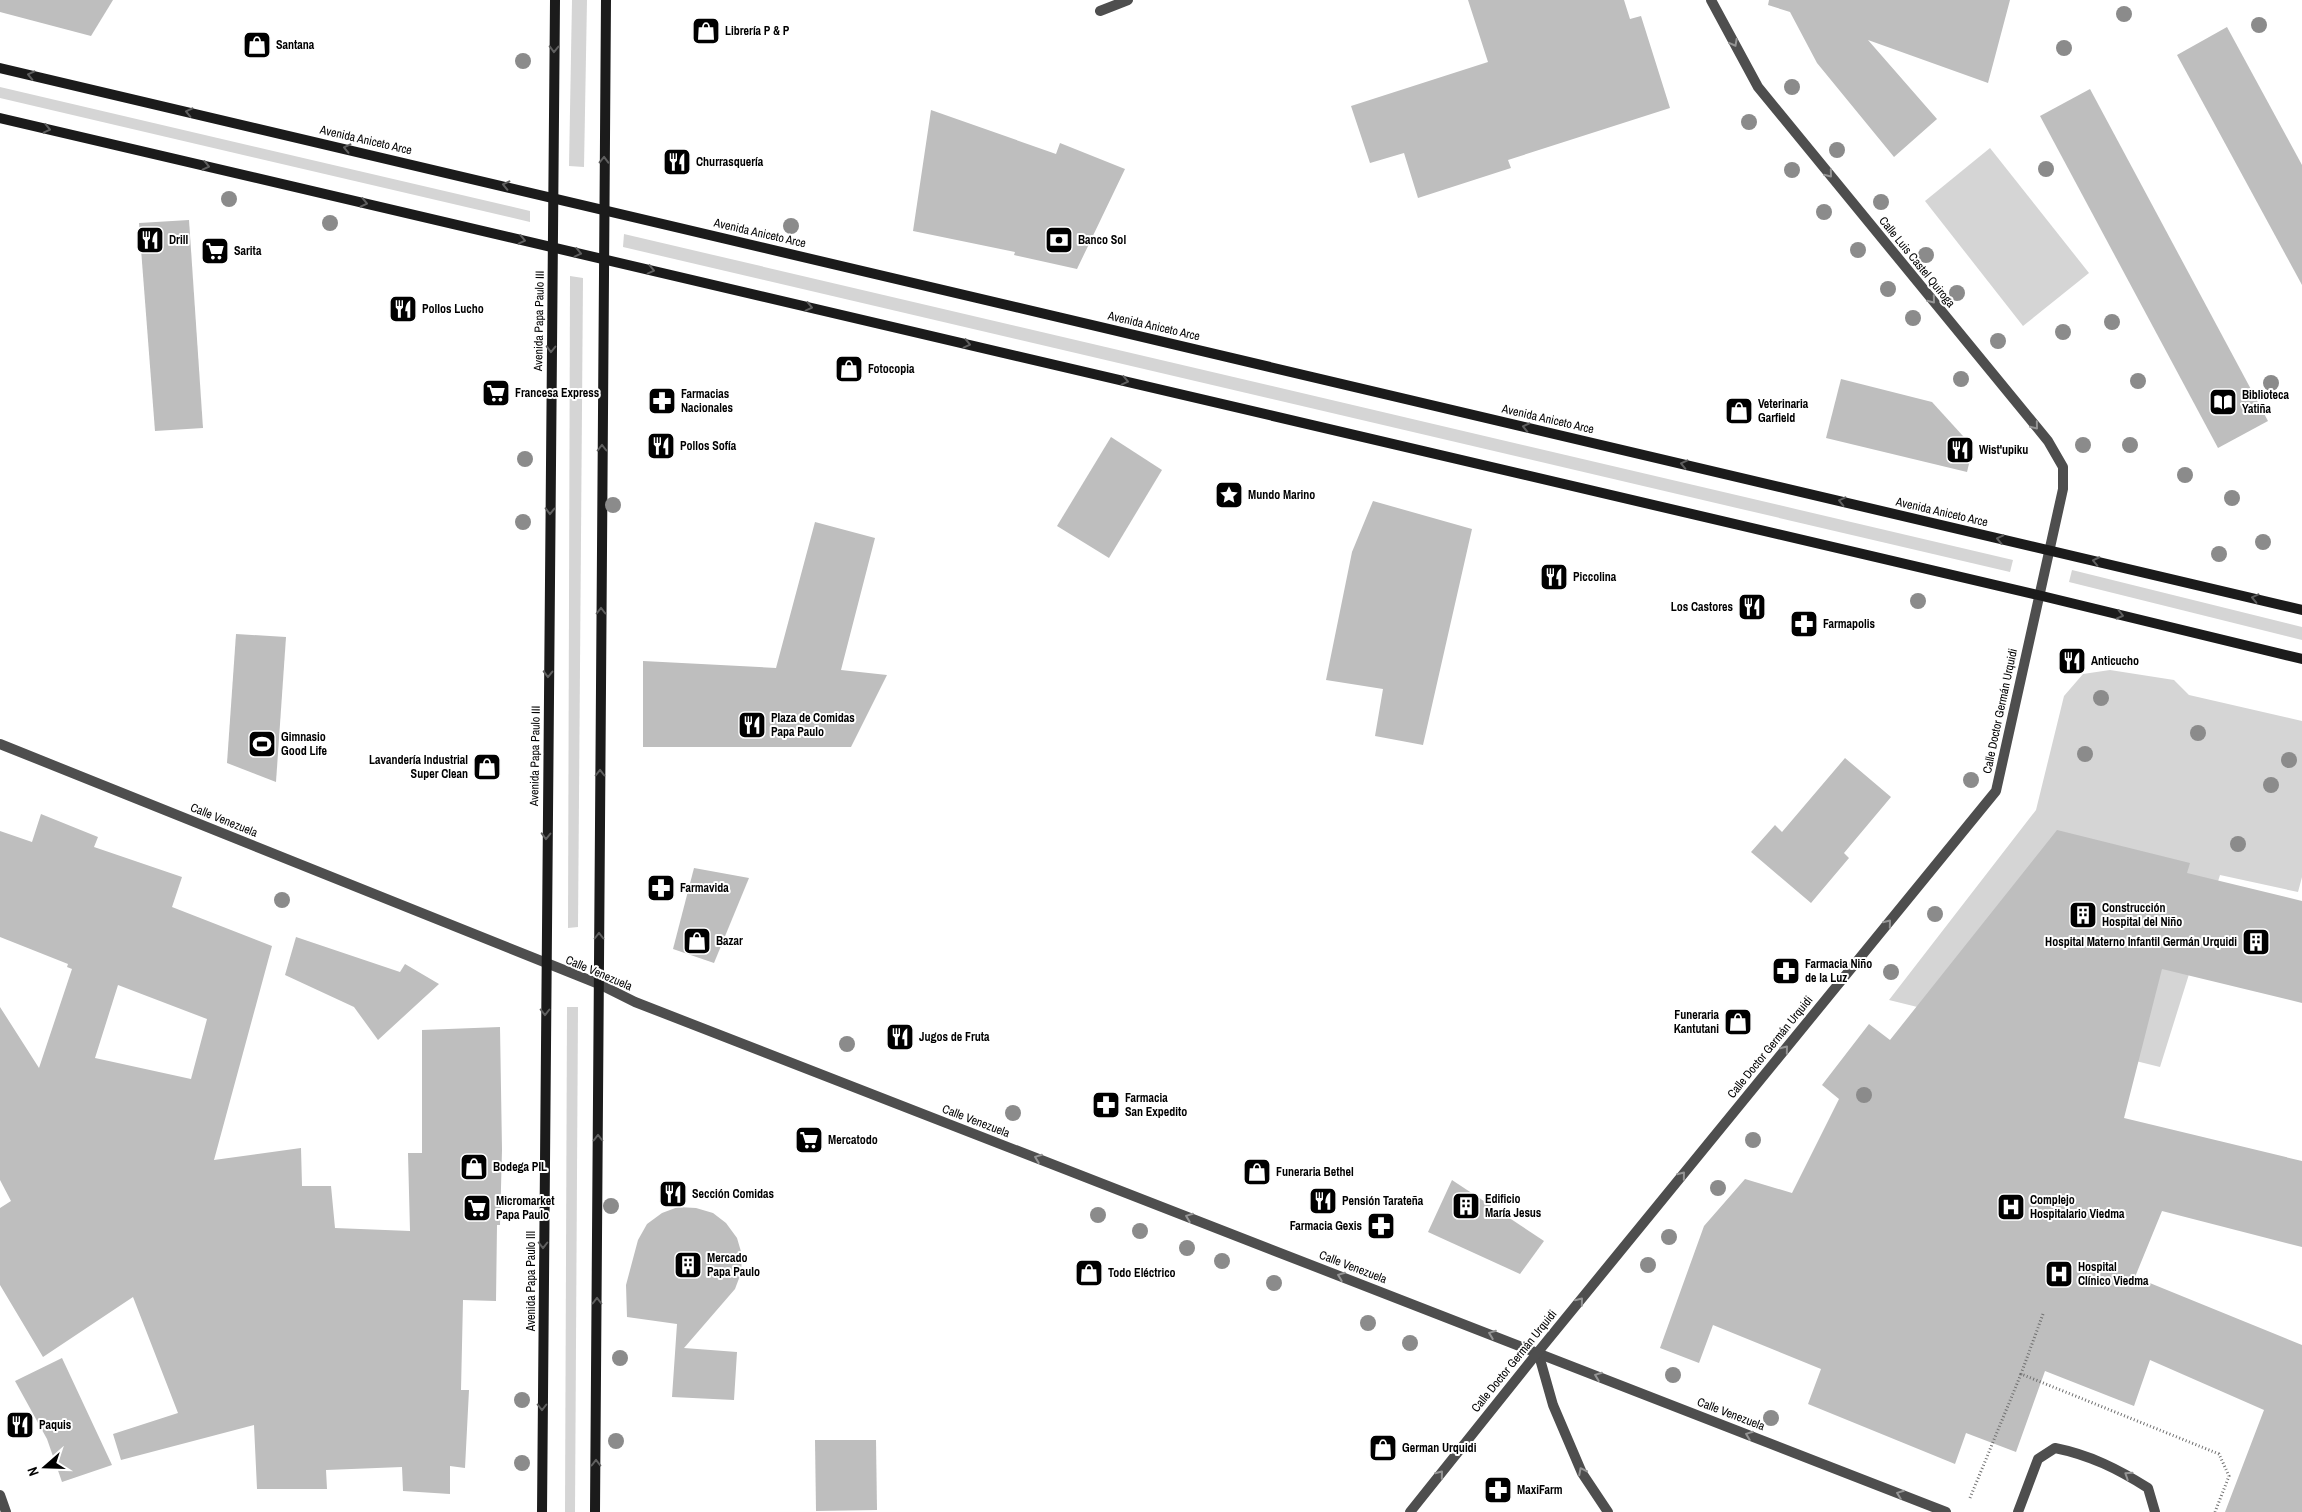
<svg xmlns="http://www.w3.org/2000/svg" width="2302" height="1512" font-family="'Archivo Narrow',sans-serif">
<rect width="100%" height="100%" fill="#fff"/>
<g fill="#d5d5d5">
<polygon points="572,0 587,0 584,167 569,166"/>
<polygon points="0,87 530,211 530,222 0,98"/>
<polygon points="1990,148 2089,273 2023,326 1925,201"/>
<polygon points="624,234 2013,560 2010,572 623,247"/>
<polygon points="570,276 583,278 578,927 568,928"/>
<polygon points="2072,570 2302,627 2302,640 2069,582"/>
<polygon points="2110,670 2174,680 2189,695 2302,721 2302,877 2298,892 2220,875 2160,1067 1889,1000 2036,810 2064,696 2083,674"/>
<polygon points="567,1007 578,1007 575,1512 565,1512"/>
</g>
<g fill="#bebebe" fill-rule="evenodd">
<polygon points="0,0 113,0 91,36 0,12"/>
<polygon points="1468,0 1624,0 1630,19 1641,16 1670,108 1508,160 1511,168 1418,198 1404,153 1370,163 1351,106 1488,62"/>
<polygon points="1769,0 2010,0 1988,83 1868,40 1937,119 1894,157 1817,63 1790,12 1768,5"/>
<polygon points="2227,27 2302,165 2302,285 2177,55"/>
<polygon points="2090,89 2268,421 2218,448 2040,116"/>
<polygon points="931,110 1056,154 1060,143 1125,169 1077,269 1014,255 1015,252 913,231"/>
<polygon points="189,220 203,428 155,431 139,223"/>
<polygon points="1841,379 1932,402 1973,447 1967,472 1826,438"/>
<polygon points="1111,437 1162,470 1109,558 1057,526"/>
<polygon points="1373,501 1472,529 1423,745 1375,736 1383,689 1326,680 1352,552"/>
<polygon points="815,522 875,538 841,670 887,675 851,747 643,747 643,661 776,668"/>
<polygon points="236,634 286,637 276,782 227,763"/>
<polygon points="1845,758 1891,797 1844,853 1849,858 1811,903 1751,852 1775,825 1782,832"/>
<path d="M41,814L98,837L94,847L182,877L172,907L272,946L214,1160L301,1148L302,1186H331L335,1228L410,1231L408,1153H422V1030L500,1027L502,1150L500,1225H497L496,1301L463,1300L461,1390H469L465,1468L450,1466V1494L403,1491L402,1467L326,1470L327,1489H257L254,1425L121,1460L113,1434L178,1413L133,1297L43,1357L0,1285V1208L11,1201L0,1180V1007L39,1068L72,969L67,967L68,964L0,937V831L32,842ZM118,985L207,1019L191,1079L95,1058Z"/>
<polygon points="2057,830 2190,863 2187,873 2302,901 2302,1003 2162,969 2124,1118 2302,1161 2302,1247 2162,1211 2135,1277 2302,1345 2302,1512 2225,1512 2264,1410 2150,1360 2134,1406 2045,1371 2016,1452 1966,1433 1955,1464 1808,1404 1821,1369 1713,1325 1699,1363 1660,1348 1704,1226 1745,1179 1792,1193 1839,1099 1822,1085 1869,1024 1890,1040"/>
<polygon points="694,868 749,878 714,963 673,949"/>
<polygon points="296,937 400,972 405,964 439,984 378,1040 354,1007 285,975"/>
<polygon points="1452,1180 1544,1241 1520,1274 1428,1232"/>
<polygon points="678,1207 696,1208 713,1213 726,1223 737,1238 742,1255 741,1273 735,1289 684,1348 737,1352 734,1400 672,1397 677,1324 627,1317 626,1285 638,1240 647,1224 662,1213"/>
<polygon points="62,1358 112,1465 62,1482 47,1439 15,1381"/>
<polygon points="815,1440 876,1440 877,1510 816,1511"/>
</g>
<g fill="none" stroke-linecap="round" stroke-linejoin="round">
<g stroke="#707070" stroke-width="3" stroke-dasharray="1 2.5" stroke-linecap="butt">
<polyline points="2043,1314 2021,1374 2219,1454 2229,1476 2215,1512"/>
<polyline points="1970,1498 2021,1374"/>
</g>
<g stroke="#4e4e4e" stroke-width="10">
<polyline points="1100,11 1128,0"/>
<path d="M2018,1512L2038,1459L2055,1448C2090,1455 2118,1469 2148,1488L2155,1512"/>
</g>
<g stroke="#4e4e4e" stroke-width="10">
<polyline points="0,744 599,984 635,1002 1946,1512"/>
<polyline points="1538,1352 1553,1405 1582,1473 1608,1512"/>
<polyline points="0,1495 6,1512"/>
<polyline points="1410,1512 1538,1352 1996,791 2063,489 2063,467 2048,441 1758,87 1711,0"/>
</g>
<g stroke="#1b1b1b" stroke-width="10">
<polyline points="0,68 2302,610"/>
<polyline points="0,118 2038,595 2302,659"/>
<polyline points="542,1512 555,0"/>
<polyline points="595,1512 606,0"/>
</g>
</g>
<g fill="#8b8b8b">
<circle cx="2124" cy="14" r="8"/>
<circle cx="2259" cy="25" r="8"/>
<circle cx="2064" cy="48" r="8"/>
<circle cx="523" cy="61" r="8"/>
<circle cx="1792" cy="87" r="8"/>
<circle cx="1749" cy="122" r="8"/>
<circle cx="1837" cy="150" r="8"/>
<circle cx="2046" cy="169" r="8"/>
<circle cx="1792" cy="170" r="8"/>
<circle cx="229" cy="199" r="8"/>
<circle cx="1881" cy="202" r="8"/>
<circle cx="1824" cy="212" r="8"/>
<circle cx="330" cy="223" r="8"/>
<circle cx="791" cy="226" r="8"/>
<circle cx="1858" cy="250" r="8"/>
<circle cx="1926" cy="255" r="8"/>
<circle cx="1888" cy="289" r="8"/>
<circle cx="1957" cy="293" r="8"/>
<circle cx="1913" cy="318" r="8"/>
<circle cx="2112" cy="322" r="8"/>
<circle cx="2063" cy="332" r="8"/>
<circle cx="1998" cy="341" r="8"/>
<circle cx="1961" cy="379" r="8"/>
<circle cx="2138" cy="381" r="8"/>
<circle cx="2271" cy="383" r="8"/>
<circle cx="2083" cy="445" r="8"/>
<circle cx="2130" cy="445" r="8"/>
<circle cx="525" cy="459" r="8"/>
<circle cx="2185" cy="475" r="8"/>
<circle cx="2232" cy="498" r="8"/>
<circle cx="613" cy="505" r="8"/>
<circle cx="523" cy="522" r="8"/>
<circle cx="2263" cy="542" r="8"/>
<circle cx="2219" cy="554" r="8"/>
<circle cx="1918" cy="601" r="8"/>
<circle cx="2101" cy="698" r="8"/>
<circle cx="2198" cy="733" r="8"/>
<circle cx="2085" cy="754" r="8"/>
<circle cx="2289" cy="760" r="8"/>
<circle cx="1971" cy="780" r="8"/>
<circle cx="2271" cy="785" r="8"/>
<circle cx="2238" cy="844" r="8"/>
<circle cx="282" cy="900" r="8"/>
<circle cx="1935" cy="914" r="8"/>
<circle cx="1891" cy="972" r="8"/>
<circle cx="847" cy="1044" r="8"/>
<circle cx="1864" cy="1095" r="8"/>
<circle cx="1013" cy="1113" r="8"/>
<circle cx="1753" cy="1140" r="8"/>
<circle cx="1718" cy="1188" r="8"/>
<circle cx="611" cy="1206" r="8"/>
<circle cx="1098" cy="1215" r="8"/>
<circle cx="1140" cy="1231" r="8"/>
<circle cx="1669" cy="1237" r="8"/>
<circle cx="1187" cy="1248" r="8"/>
<circle cx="1222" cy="1261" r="8"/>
<circle cx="1648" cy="1265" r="8"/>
<circle cx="1274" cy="1283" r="8"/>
<circle cx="1368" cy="1323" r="8"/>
<circle cx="1410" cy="1343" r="8"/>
<circle cx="620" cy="1358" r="8"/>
<circle cx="1673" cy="1375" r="8"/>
<circle cx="522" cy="1400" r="8"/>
<circle cx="1771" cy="1418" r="8"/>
<circle cx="616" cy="1441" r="8"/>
<circle cx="522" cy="1463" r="8"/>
</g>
<defs><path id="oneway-chevron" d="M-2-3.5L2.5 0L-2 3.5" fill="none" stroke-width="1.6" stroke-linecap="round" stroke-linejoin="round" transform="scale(1.25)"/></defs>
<g stroke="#959595">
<use href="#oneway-chevron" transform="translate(1734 43) rotate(62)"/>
<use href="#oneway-chevron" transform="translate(1829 174) rotate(51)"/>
<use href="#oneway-chevron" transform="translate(1932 300) rotate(51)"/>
<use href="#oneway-chevron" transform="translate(2035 426) rotate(51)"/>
<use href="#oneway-chevron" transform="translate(1888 923) rotate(-51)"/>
<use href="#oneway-chevron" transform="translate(1785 1049) rotate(-51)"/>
<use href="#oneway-chevron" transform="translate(1038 1158) rotate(-159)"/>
<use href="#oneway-chevron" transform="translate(1682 1175) rotate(-51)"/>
<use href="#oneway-chevron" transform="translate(1189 1217) rotate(-159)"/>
<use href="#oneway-chevron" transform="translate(1341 1276) rotate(-159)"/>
<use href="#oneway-chevron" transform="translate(1580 1301) rotate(-51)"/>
<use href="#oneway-chevron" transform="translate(1492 1334) rotate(-159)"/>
<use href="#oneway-chevron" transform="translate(1598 1376) rotate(-159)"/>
<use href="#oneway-chevron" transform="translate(1749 1435) rotate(-159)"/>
<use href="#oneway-chevron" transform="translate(1582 1471) rotate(-117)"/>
<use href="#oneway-chevron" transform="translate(1440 1474) rotate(-51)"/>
<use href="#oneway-chevron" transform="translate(2128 1475) rotate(-147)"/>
<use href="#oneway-chevron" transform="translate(1900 1494) rotate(-159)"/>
</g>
<g stroke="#5f5f5f">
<use href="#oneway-chevron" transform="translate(554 49) rotate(91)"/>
<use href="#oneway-chevron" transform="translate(31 75) rotate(-167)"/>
<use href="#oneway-chevron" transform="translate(189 112) rotate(-167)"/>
<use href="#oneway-chevron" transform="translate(47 129) rotate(13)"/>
<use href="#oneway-chevron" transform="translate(347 148) rotate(-167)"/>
<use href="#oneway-chevron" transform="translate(604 160) rotate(-89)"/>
<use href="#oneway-chevron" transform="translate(206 166) rotate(13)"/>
<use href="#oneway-chevron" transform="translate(506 185) rotate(-167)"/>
<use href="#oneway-chevron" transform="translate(364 203) rotate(13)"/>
<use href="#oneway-chevron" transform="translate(522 240) rotate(13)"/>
<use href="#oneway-chevron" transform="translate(578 253) rotate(13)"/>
<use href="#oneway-chevron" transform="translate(651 270) rotate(13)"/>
<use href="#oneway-chevron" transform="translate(809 307) rotate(13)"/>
<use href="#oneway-chevron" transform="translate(967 344) rotate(13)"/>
<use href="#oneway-chevron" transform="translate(551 349) rotate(91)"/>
<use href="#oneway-chevron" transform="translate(1125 381) rotate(13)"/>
<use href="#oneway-chevron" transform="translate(1526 427) rotate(-167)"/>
<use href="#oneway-chevron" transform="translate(602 448) rotate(-90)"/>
<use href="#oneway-chevron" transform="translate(1684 464) rotate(-167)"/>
<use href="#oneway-chevron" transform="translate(1842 501) rotate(-167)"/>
<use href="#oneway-chevron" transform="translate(550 511) rotate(91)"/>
<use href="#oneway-chevron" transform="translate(2000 539) rotate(-167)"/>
<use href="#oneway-chevron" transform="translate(2096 561) rotate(-168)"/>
<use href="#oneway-chevron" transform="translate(2255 598) rotate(-167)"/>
<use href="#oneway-chevron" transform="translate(601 611) rotate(-90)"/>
<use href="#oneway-chevron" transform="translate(2120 615) rotate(14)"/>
<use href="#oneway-chevron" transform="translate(548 674) rotate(91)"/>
<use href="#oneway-chevron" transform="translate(600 773) rotate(-90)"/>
<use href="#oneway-chevron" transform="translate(546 836) rotate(91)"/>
<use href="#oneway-chevron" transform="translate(599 936) rotate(-90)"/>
<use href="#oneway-chevron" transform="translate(545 1012) rotate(90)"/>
<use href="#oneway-chevron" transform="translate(598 1138) rotate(-90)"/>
<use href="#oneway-chevron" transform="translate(543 1245) rotate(90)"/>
<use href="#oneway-chevron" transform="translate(597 1301) rotate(-90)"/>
<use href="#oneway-chevron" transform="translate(542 1407) rotate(90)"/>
<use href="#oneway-chevron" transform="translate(596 1463) rotate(-90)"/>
</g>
<defs>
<symbol id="shop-square" viewBox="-11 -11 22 22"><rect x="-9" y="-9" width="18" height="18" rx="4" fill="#000" stroke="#fff"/><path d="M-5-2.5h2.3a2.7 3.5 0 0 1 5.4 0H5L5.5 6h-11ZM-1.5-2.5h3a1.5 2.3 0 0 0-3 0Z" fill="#fff"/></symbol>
<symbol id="restaurant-square" viewBox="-11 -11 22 22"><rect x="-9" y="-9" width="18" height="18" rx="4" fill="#000" stroke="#fff"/><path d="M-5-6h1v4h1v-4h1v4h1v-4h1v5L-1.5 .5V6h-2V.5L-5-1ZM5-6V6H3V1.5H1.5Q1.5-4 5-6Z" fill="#fff"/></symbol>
<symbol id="bank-square" viewBox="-11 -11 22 22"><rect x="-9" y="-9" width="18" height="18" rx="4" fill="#000" stroke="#fff"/><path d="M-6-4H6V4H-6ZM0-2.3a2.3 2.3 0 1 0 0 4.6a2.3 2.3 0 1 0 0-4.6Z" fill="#fff"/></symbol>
<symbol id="supermarket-square" viewBox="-11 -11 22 22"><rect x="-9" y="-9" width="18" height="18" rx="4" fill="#000" stroke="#fff"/><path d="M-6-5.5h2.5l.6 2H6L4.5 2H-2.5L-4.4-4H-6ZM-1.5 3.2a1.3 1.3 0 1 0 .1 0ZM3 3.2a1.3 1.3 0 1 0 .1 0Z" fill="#fff"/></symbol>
<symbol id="pharmacy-square" viewBox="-11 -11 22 22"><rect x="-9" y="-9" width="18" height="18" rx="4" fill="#000" stroke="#fff"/><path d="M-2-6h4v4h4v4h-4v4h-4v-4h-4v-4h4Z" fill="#fff"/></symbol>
<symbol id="library-square" viewBox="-11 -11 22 22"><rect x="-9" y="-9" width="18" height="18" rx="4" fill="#000" stroke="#fff"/><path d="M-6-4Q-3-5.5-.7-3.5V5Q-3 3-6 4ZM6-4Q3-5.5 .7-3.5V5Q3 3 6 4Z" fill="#fff"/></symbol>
<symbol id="sight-square" viewBox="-11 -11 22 22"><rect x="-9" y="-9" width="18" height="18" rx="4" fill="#000" stroke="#fff"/><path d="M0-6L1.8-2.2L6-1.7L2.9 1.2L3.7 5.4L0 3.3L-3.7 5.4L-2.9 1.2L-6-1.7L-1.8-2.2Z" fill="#fff"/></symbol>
<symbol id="stadium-square" viewBox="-11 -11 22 22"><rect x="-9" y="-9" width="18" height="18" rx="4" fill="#000" stroke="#fff"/><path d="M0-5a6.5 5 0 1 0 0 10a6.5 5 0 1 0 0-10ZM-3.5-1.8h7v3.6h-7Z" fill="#fff"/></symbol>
<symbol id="building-square" viewBox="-11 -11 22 22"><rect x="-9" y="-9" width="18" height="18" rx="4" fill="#000" stroke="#fff"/><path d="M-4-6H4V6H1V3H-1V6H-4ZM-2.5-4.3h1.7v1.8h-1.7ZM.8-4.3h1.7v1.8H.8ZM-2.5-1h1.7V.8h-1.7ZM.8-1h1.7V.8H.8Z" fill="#fff"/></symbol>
<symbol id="hospital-square" viewBox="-11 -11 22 22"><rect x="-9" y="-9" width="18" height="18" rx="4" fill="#000" stroke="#fff"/><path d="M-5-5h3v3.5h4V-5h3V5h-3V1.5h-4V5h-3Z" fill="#fff"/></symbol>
</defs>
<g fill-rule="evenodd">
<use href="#shop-square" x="690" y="15" width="32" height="32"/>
<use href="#shop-square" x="241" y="29" width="32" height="32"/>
<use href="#restaurant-square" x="661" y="146" width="32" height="32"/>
<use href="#restaurant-square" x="134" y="224" width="32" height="32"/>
<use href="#bank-square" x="1043" y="224" width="32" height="32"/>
<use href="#supermarket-square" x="199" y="235" width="32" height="32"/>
<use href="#restaurant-square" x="387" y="293" width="32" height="32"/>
<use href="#shop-square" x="833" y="353" width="32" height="32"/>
<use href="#supermarket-square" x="480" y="377" width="32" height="32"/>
<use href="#pharmacy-square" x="646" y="385" width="32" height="32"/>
<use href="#library-square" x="2207" y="386" width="32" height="32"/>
<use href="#shop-square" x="1723" y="395" width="32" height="32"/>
<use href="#restaurant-square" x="645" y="430" width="32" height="32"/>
<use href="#restaurant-square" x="1944" y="434" width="32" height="32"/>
<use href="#sight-square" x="1213" y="479" width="32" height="32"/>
<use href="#restaurant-square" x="1538" y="561" width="32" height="32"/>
<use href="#restaurant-square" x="1736" y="591" width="32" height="32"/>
<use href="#pharmacy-square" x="1788" y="608" width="32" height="32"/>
<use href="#restaurant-square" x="2056" y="645" width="32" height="32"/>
<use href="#restaurant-square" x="736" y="709" width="32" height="32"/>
<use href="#stadium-square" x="246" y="728" width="32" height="32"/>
<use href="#shop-square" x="471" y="751" width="32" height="32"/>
<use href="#pharmacy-square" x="645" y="872" width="32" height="32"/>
<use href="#building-square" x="2067" y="899" width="32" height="32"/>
<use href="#shop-square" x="681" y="925" width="32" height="32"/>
<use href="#building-square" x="2240" y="926" width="32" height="32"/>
<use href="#pharmacy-square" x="1770" y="955" width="32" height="32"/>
<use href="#shop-square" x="1722" y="1006" width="32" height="32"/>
<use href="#restaurant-square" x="884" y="1021" width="32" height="32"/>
<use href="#pharmacy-square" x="1090" y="1089" width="32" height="32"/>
<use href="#supermarket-square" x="793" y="1124" width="32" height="32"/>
<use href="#shop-square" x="458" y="1151" width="32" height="32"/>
<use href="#shop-square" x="1241" y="1156" width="32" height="32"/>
<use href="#restaurant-square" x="657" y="1178" width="32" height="32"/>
<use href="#restaurant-square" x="1307" y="1185" width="32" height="32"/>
<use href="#building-square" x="1450" y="1190" width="32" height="32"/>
<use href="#hospital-square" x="1995" y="1191" width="32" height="32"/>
<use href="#supermarket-square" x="461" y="1192" width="32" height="32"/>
<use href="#pharmacy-square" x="1365" y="1210" width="32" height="32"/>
<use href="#building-square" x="672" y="1249" width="32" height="32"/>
<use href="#shop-square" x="1073" y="1257" width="32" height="32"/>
<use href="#hospital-square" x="2043" y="1258" width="32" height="32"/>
<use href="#restaurant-square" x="4" y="1409" width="32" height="32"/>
<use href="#shop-square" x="1367" y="1432" width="32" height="32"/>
<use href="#pharmacy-square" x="1482" y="1474" width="32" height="32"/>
</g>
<g text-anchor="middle" stroke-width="4" stroke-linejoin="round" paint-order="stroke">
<g font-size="12" font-weight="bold" fill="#000" stroke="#fff" text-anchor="start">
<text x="725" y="35">Librería P &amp; P</text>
<text x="276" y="49">Santana</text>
<text x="696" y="166">Churrasquería</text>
<text x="169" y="244">Drill</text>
<text x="1078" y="244">Banco Sol</text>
<text x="234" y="255">Sarita</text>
<text x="422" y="313">Pollos Lucho</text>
<text x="868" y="373">Fotocopia</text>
<text x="515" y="397">Francesa Express</text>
<text x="681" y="398">Farmacias<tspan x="681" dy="14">Nacionales</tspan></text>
<text x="2242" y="399">Biblioteca<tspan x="2242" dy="14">Yatiña</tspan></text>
<text x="1758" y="408">Veterinaria<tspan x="1758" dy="14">Garfield</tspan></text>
<text x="680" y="450">Pollos Sofía</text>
<text x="1979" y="454">Wist'upiku</text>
<text x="1248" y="499">Mundo Marino</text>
<text x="1573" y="581">Piccolina</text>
<text x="1733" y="611" text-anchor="end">Los Castores</text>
<text x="1823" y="628">Farmapolis</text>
<text x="2091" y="665">Anticucho</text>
<text x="771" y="722">Plaza de Comidas<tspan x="771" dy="14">Papa Paulo</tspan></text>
<text x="281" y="741">Gimnasio<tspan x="281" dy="14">Good Life</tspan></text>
<text x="468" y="764" text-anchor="end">Lavandería Industrial<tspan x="468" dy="14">Super Clean</tspan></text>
<text x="680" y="892">Farmavida</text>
<text x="2102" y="912">Construcción<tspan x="2102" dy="14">Hospital del Niño</tspan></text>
<text x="716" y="945">Bazar</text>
<text x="2237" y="946" text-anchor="end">Hospital Materno Infantil Germán Urquidi</text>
<text x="1805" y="968">Farmacia Niño<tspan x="1805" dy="14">de la Luz</tspan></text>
<text x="1719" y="1019" text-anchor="end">Funeraria<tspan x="1719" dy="14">Kantutani</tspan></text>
<text x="919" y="1041">Jugos de Fruta</text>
<text x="1125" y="1102">Farmacia<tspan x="1125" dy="14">San Expedito</tspan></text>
<text x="828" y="1144">Mercatodo</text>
<text x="493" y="1171">Bodega PIL</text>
<text x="1276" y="1176">Funeraria Bethel</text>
<text x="692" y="1198">Sección Comidas</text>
<text x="1485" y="1203">Edificio<tspan x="1485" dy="14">María Jesus</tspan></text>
<text x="2030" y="1204">Complejo<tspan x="2030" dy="14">Hospitalario Viedma</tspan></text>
<text x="496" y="1205">Micromarket<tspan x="496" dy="14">Papa Paulo</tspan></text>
<text x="1342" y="1205">Pensión Tarateña</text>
<text x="1362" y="1230" text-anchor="end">Farmacia Gexis</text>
<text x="707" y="1262">Mercado<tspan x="707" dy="14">Papa Paulo</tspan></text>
<text x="2078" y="1271">Hospital<tspan x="2078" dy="14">Clínico Viedma</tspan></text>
<text x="1108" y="1277">Todo Eléctrico</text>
<text x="39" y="1429">Paquis</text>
<text x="1402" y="1452">German Urquidi</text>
<text x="1517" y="1494">MaxiFarm</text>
</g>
<g font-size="12" fill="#000" stroke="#fff">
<text transform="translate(366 140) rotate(13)" y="4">Avenida Aniceto Arce</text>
<text transform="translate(760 233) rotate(13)" y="4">Avenida Aniceto Arce</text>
<text transform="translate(1917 262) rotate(51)" y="4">Calle Luis Castel Quiroga</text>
<text transform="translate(539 321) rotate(-89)" y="4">Avenida Papa Paulo III</text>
<text transform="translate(1154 326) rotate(13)" y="4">Avenida Aniceto Arce</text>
<text transform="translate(1548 419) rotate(13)" y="4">Avenida Aniceto Arce</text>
<text transform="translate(1942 512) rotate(13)" y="4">Avenida Aniceto Arce</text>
<text transform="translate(2000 711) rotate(-78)" y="4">Calle Doctor Germán Urquidi</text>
<text transform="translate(535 756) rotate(-89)" y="4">Avenida Papa Paulo III</text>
<text transform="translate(224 820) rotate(22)" y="4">Calle Venezuela</text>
<text transform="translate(599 973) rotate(23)" y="4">Calle Venezuela</text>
<text transform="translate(1770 1047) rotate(-51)" y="4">Calle Doctor Germán Urquidi</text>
<text transform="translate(976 1121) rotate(21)" y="4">Calle Venezuela</text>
<text transform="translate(1353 1267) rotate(21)" y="4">Calle Venezuela</text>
<text transform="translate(531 1281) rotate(-90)" y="4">Avenida Papa Paulo III</text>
<text transform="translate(1514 1361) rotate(-51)" y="4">Calle Doctor Germán Urquidi</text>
<text transform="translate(1731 1414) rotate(21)" y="4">Calle Venezuela</text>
</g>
</g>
<g transform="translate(45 1467) rotate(250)" stroke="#ffffff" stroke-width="4" paint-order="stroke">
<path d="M0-4L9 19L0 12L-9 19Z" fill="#000000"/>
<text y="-8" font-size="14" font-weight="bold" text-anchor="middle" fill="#000000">N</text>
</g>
</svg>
